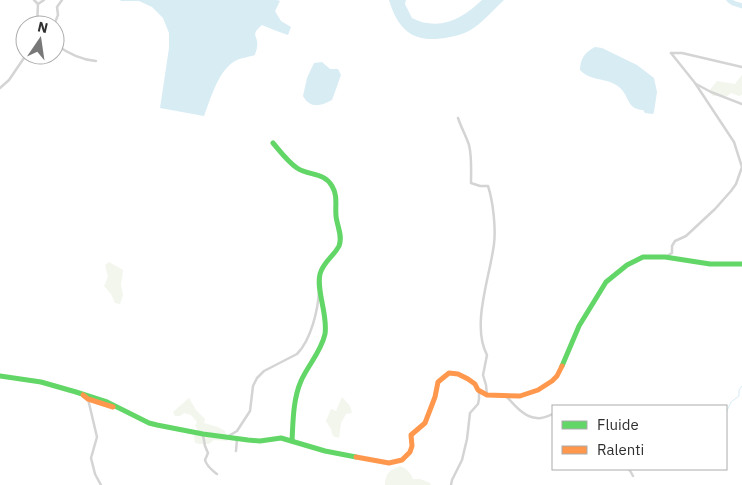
<svg xmlns="http://www.w3.org/2000/svg" width="742" height="485" font-family="'IBM Plex Sans',sans-serif">
<rect width="100%" height="100%" fill="#fff"/>
<g fill="#f2f6ed">
<polygon points="742,75 742,95 739,96 731,93 727,96 713,96 709,91 717,81 735,84"/>
<polygon points="109,262 123,270 121,285 123,295 120,304 115,303 111,294 104,286 108,277 105,265"/>
<polygon points="342,397 350,406 352,413 346,414 341,423 339,438 333,436 331,429 326,421 331,409 336,411"/>
<polygon points="189,398 196,410 205,419 204,423 218,427 225,431 228,441 214,440 209,444 200,444 195,443 194,436 198,430 195,426 197,422 191,415 184,413 180,416 175,416 173,412"/>
<path d="M400,466C407,469 410,472 413,479H420L430,483L431,485H385C386,472 389,471 400,466Z"/>
</g>
<g fill="#d8ecf4">
<path d="M120,0H277L280,1L275,11L281,21L291,27L288,35L274,30L262,25C249,36 259,35 257,47C257,50 255,53 255,55C249,57 240,58 235,61C218,71 211,98 204,116L160,108L169,48V33L163,18L152,7L139,1H121Z"/>
<path d="M389,0H406L405,4L412,18C417,20 422,23 427,23C449,27 467,14 482,0H504C494,9 486,19 475,27C467,33 460,35 450,37C417,44 399,34 389,0Z"/>
<path d="M595,47L602,48L637,65L654,78L657,92L654,112L653,114L645,113L643,110C626,109 630,96 619,87C607,77 591,82 580,70C580,59 585,52 595,47Z"/>
<path d="M322,62L330,69H338L341,75L332,100C321,106 310,109 303,96L307,78L314,63Z"/>
</g>
<g fill="none" stroke-linecap="round" stroke-linejoin="round">
<polyline stroke="#d8ecf4" stroke-width="1" points="726,413 731,402 739,396 739,390 742,386"/>
<polyline stroke="#d8ecf4" stroke-width="5" points="729,0 733,3 742,6"/>
<g stroke="#d4d4d4" stroke-width="2.5">
<polyline points="34,0 38,4 37,25"/>
<polyline points="38,4 44,0"/>
<polyline points="54,25 58,15 57,7 62,0"/>
<path d="M55,44C66,52 82,60 96,61"/>
<polyline points="671,53 682,53 742,67"/>
<polyline points="696,84 711,92 742,104"/>
<polyline points="0,88 9,80 26,55"/>
<path d="M458,118C461,127 466,136 469,145C472,157 471,171 471,183L480,186H488C493,201 496,228 494,244C490,277 471,325 487,355L483,375L486,385L487,395"/>
<polyline points="667,256 672,253 672,246 675,241 686,236 715,209 731,191 736,184 742,167 734,142 695,83 671,53"/>
<path d="M506,396C514,404 524,418 537,418C542,419 548,416 553,414"/>
<polyline points="88,399 97,437 91,458 95,474 101,485"/>
<path d="M203,435L205,446L208,453L205,460C207,467 212,470 217,474"/>
<path d="M227,437L237,431L250,411L253,386L257,378L264,371L297,354C311,340 318,310 319,291"/>
<polyline points="236,451 237,439"/>
<polyline points="629,469 633,476"/>
<polyline points="451,485 452,480 462,460 467,439 470,413 478,404 479,399 479,391"/>
</g>
<g stroke="#63d668" stroke-width="5">
<path d="M273,143C280,151 287,161 297,168C309,176 324,172 332,186C338,196 335,205 336,216C337,226 343,236 339,246C334,256 323,262 320,274C316,291 328,314 325,334C321,352 308,365 301,381C293,399 293,422 292,441"/>
<polyline points="562,366 579,326 606,282 627,265 643,257 665,257 710,264 742,264"/>
<polyline points="0,376 41,382 76,392 107,402 149,423 157,425 203,434 248,440 260,441 281,438 325,451 356,457"/>
</g>
<g stroke="#ff974d" stroke-width="5">
<polyline points="83,395 88,399 113,407"/>
<polyline points="356,457 389,463 402,460 410,452 412,446 411,435 425,423 435,397 438,382 449,373 458,374 468,379 475,384 478,390 487,395 520,396 538,390 552,381 557,376 562,366"/>
</g>
</g>
<rect x="552" y="405" width="175" height="65" fill="#ffffff" stroke="#acacac"/>
<rect x="562" y="421" width="25" height="8" fill="#63d668" stroke="#acacac"/>
<text x="597" y="430" font-size="15" fill="#303030">Fluide</text>
<rect x="562" y="446" width="25" height="8" fill="#ff974d" stroke="#acacac"/>
<text x="597" y="455" font-size="15" fill="#303030">Ralenti</text>
<g transform="translate(40 40) rotate(13)"><circle r="24" fill="#ffffff" stroke="#acacac"/>
<path d="M0-4L9 19L0 12L-9 19Z" fill="#787878"/>
<text y="-8" font-size="14" font-weight="bold" text-anchor="middle" fill="#303030">N</text>
</g>
</svg>
